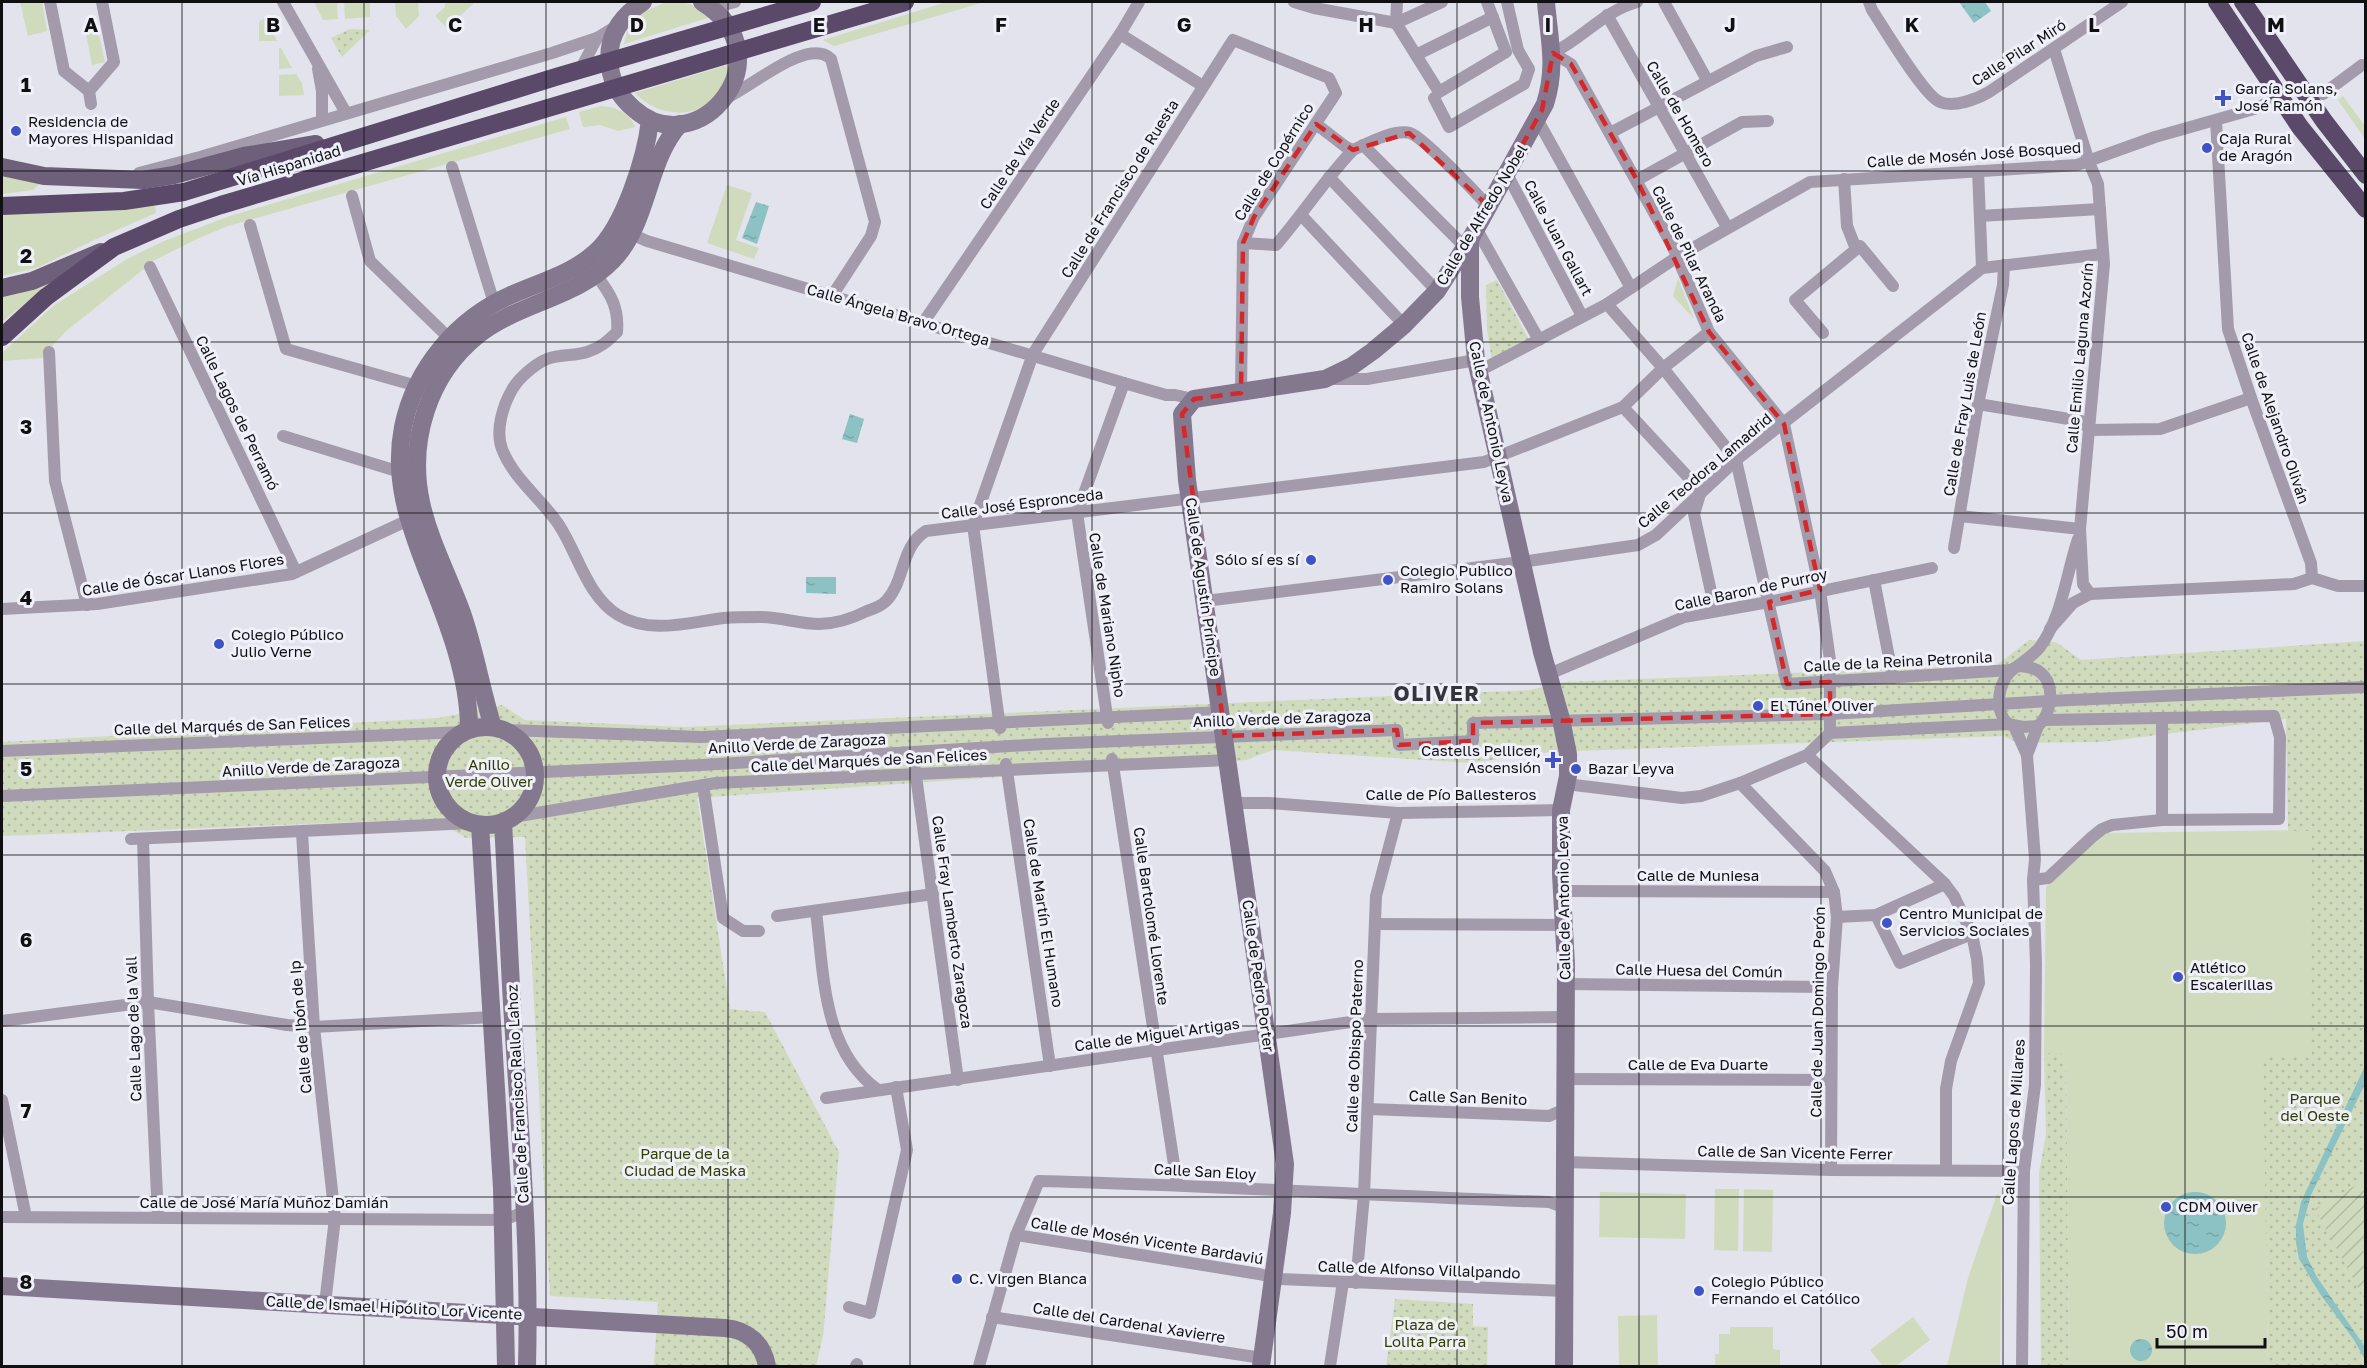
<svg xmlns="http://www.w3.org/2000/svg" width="2367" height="1368" font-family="'Golos Text',sans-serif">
<defs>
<pattern id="park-dots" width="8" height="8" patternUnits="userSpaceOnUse" patternTransform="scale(1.5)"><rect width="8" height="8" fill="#d0dbbd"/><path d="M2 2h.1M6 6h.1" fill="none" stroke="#b2bba2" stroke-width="1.8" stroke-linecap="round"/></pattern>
<pattern id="garden-furrows" width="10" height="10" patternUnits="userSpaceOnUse" patternTransform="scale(1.5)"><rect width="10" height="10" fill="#d0dbbd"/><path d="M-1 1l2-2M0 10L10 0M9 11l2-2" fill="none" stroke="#b2bba2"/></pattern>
<pattern id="water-ripples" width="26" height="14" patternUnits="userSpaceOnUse" patternTransform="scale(1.5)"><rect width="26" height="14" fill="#8cc2c3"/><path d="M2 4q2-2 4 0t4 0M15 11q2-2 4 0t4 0" fill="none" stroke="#78a6a7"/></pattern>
</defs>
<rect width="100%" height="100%" fill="#e2e3ec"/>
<g fill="#d0dbbd">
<polygon points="20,2 42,2 47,31 28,36"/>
<polygon points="314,2 337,2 338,19 323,20"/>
<polygon points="344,2 370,2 370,17 345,19"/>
<polygon points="395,2 418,2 419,16 406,29 396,16"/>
<polygon points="445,2 475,2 447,28 435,16 445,7"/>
<path d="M667,2C686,1 697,5 711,17L624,44L629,24L640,13Z"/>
<polygon points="947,2 985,2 834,46 823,40"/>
<polygon points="264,18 266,19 277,41 259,41 259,22"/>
<polygon points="98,31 105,62 92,65 86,34"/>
<polygon points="279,48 281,48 292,68 279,69"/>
<path d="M731,64C728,72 726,83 721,91C700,121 658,118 635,93Z"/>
<polygon points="296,74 302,83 304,95 279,96 279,75"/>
<polygon points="2343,96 2365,126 2365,139 2338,100"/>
<path d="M601,106C616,107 629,112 635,127L618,131L600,125L583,127L579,112Z"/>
<polygon points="566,117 570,129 228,226 199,238 155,260 65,332 42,358 2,361 2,353 53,306 127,259 164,241 230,216"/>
<polygon points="2,170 39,179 39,185 33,190 2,194"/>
<polygon points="727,185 752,193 736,240 759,248 754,259 707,243"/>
<polygon points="155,206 156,213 94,240 39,267 2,276 2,212 3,215 30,211"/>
<polygon points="1678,278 1694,319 1673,296"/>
<polygon points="55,280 2,322 2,294"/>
<polygon points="2312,830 2315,1112 2279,1192 2266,1230 2268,1366 2069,1366 2066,1055 2044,1053 2046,887 2104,833"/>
<polygon points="1715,1189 1739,1189 1738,1251 1714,1250"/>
<polygon points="1744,1189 1773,1190 1772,1252 1743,1251"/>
<polygon points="1600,1192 1686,1194 1685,1239 1599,1237"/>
<polygon points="1997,1194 2002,1198 2000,1366 1947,1366 1968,1278"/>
<polygon points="1657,1315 1658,1366 1619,1366 1618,1316"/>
<polygon points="1913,1317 1930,1340 1896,1366 1883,1366 1870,1350"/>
<polygon points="1730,1327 1773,1327 1773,1349 1780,1350 1780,1366 1715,1365 1715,1354 1719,1354 1719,1334 1730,1334"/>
</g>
<g fill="url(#park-dots)">
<polygon points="350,29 370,30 342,57 331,38"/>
<polygon points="1497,280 1529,340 1492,360 1487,330 1486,285"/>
<polygon points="2029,640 2056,642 2081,660 2365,641 2365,1366 2268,1366 2263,1057 2310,1057 2312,831 2288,831 2286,719 2101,742 2018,743 2003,736 1547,752 1470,763 1273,750 1246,760 697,798 730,1009 765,1012 839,1152 823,1337 816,1366 654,1366 658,1302 550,1296 525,837 466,838 434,819 2,836 2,742 439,718 502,705 525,720 684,727 1530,690 1565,682 1997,665"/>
<polygon points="2044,1053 2066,1054 2069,1366 2041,1366 2039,1173 2046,1134"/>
<polygon points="1395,1299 1473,1304 1473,1326 1488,1327 1487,1366 1386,1366"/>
</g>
<polygon fill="url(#garden-furrows)" points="2365,1180 2365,1300 2315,1209"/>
<g fill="url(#water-ripples)">
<polygon points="1959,2 1985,2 1991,11 1974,23"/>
<polygon points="756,202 769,206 757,244 742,238"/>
<polygon points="850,414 864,419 857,443 842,439"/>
<polygon points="806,577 836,577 836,594 806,593"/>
<polygon points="2365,1066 2365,1084 2311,1195 2303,1224 2307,1257 2317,1277 2365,1347 2365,1360 2354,1340 2320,1294 2299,1259 2296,1243 2296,1225 2301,1202"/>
<circle cx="2195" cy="1223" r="31"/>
<circle cx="2141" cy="1350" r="11"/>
</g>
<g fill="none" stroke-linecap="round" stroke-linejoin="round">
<g stroke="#a39bab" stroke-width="12">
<polyline points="50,2 64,71 89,91"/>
<polyline points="283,2 346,113"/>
<polyline points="1294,2 1314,8 1396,23 1442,2"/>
<polyline points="1397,2 1396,23 1439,92 1506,52 1487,2"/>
<polyline points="1664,2 1707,80"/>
<path d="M1869,2L1872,10C1884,28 1924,96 1940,102C1954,108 1977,99 1989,92L2122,2"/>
<polyline points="712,8 735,2"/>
<polyline points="1607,15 1727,227"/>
<polyline points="1120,34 1203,86"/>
<polyline points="2054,49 2089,162 2098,184 2104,264 2080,529 2083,584 2090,594"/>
<polyline points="1553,53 1571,64 1672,245 1709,332 1784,424 1820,590 1830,660 1830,733"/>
<path d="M1553,53C1583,38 1604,11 1637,2"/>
<polyline points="1416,55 1493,17"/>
<polyline points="318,69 322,91 322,120"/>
<polyline points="580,70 597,38"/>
<polyline points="2323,94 2362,65"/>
<path d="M726,98C749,89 808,36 831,59L875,222L871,236L832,296"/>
<polyline points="1434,98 1449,127 1524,84 1529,69 1518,50 1507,2"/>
<polyline points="91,104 89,91 114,62 102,2"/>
<polyline points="1537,119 1631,288"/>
<polyline points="2216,121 2228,329 2251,398 2311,563 2312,578"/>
<path d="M1316,124L1346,147L1353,150C1368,143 1394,129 1410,133C1423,137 1476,193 1488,206"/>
<polyline points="1610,133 1756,56 1787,47"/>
<polyline points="1363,145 1464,246"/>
<polyline points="452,167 494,303"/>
<polyline points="1978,171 1982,268"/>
<polyline points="139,173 200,157 552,53 597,38 618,25"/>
<polyline points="1507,174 1582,316"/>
<polyline points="1329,177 1437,291"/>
<polyline points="1844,179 1847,226 1856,249"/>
<polyline points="1637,180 1742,122 1768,121"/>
<polyline points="352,196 370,261 449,338"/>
<polyline points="1302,216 1404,325"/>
<polyline points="1980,216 2100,209"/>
<polyline points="250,225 286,349 417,386"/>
<polyline points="1476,228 1539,340"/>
<polyline points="631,234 647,241 1124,383 1166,395 1175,395 1194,399"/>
<path d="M1243,243L1276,245C1303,214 1325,179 1353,150"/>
<polyline points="150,267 296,572"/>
<path d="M596,275C611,294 619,308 617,332C608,341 600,348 587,352C575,356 560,354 547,359C535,364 520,377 513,388C503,405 495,430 502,449C514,480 542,499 559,525C578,554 587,596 618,615C651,635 689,622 724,618C736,617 749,617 761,617C780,617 800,624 819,624C835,624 853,618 867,611C873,609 883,605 887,600C905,580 901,546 926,531L1484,462L1623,407L1663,368L1709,332"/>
<polyline points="1607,304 1663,368 1736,460 1787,684 2011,670"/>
<polyline points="923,323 1120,34 1139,2"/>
<polyline points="1823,333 1795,300 1860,246 1893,286"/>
<polyline points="49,352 55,481 87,605"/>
<polyline points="1479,371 1607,304 1677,257 1810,182 2077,165 2155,137 2254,109 2281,97"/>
<polyline points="1330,379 1367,379 1476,360"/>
<polyline points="1978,404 2081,421 2090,430 2160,429 2251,398"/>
<polyline points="1623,407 1701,491 1694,514 1715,610"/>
<polyline points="283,436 400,472"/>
<polyline points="1960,516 2080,529"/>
<polyline points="1954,548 1978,404 2003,285 2004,265"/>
<polyline points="2312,578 2338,586 2366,586"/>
<polyline points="1874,580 1893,678"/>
<polyline points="1205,601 1521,562 1638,545 1656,535 1736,460 1982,268 2103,254"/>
<polyline points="2,609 97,604 292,574 402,523 412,514"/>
<polyline points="2050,629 2073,603 2090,594 2294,584 2312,578"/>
<path d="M2018,666C2025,660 2034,655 2040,647C2062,617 2066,575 2078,539"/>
<polyline points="1549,674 1684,617 1769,602 1932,568"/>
<polyline points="1108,723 1077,513 1124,383"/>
<polyline points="2014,726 2027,755 2035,859 2033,880 2036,964 2035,1085 2024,1171 2022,1366"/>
<polyline points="1000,728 973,525 1033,354 1233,40 1329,78 1336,93 1254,217 1243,243 1241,393"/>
<polyline points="505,730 701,737 1221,712"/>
<polyline points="2,751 464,732"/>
<polyline points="1807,755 1945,884 1954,896 1972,934 1977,959 1979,983 1951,1061 1946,1089 1946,1170"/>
<polyline points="2027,755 2038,726"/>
<polyline points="1112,759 1177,1184"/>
<polyline points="1006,764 1050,1066"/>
<polyline points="915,769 958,1080"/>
<polyline points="1740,783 1825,871 1834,892 1837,917 1832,987 1831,1170"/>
<path d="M1566,784L1682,798L1701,796L1740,783L1807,755L1830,733L2008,724L2023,727L2038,726C2051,715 2056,685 2041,673C2035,667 2026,667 2018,666C1999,675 1992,709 2008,724"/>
<polyline points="703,785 723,918 743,931 759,931"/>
<polyline points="2,796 702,765 1044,744 1397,730 1399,745 1473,741 1473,723 1830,714 2049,701 2366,687"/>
<polyline points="1233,803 1269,803 1398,813 1561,810"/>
<polyline points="513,817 716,783 1228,760"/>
<polyline points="2162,820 2162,719"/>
<polyline points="302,833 314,1027 335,1218 325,1304"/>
<polyline points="131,839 472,823"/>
<polyline points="143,839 148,1002 158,1217"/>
<polyline points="2033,880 2048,878 2092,837 2102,829 2112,825 2162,820 2279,819 2280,737 2274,716 2045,720"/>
<polyline points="1563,891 1834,892"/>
<path d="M816,912C824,973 822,1050 878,1090"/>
<polyline points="1876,915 1900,963 1972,934"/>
<polyline points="777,916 933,894"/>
<polyline points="1837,917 1876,915 1945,884"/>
<polyline points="1375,924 1566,925"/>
<polyline points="1566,984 1832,987"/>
<polyline points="2,1021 148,1002 287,1025 314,1027 492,1017"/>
<polyline points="1565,1079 1831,1080"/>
<polyline points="826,1098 1371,1019 1566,1017"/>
<polyline points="2,1100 26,1217"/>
<polyline points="1369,1109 1549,1116 1565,1109"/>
<polyline points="1564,1162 1831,1170 2024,1171"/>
<polyline points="2,1217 503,1220 525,1212"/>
<polyline points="1016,1235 1259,1274 1280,1279 1564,1291"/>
<polyline points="1356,1283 1364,1195 1376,896 1398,813"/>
<polyline points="849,1307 870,1313 907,1150 896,1087"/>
<polyline points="992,1317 1262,1358"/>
<polyline points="856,1366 857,1364"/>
<path d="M979,1366L1016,1235L1039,1181C1209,1185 1379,1196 1549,1202L1565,1208"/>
<polyline points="1330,1366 1343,1282"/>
</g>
<g stroke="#84788f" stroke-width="18">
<path d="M643,2C620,17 606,38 610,67C612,84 621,98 634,109C699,166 789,55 702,2"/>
<polyline points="1470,243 1470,297 1476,360 1542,652 1561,719 1568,754 1568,776 1561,810 1561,874 1566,965 1564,1366"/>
<circle cx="486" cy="776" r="49"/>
<path d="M493,727C481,689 475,650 462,613C449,577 429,540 421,502C408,441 428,375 478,335C518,303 576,298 612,261C649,224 646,161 680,124"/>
<path d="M469,729C469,674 446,618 426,568C408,521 393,478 403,427C415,368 457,319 511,295C540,282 572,274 596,252C624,227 646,157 650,120"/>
<path d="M503,822C507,893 509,964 514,1035C521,1145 530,1256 527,1366"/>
<polyline points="480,825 502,1188 506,1366"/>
<path d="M2,1286L725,1328C748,1330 763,1344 767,1366"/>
<path d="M1261,1366L1282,1213L1285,1164L1187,480L1182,414L1194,399L1325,379L1352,366L1373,351L1404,325L1437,291L1471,238L1545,104C1557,66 1549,39 1546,2"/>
</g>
<g stroke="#6e5f7b" stroke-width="18">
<polyline points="2,167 44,176 143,180 174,175 244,156 316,144"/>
<polyline points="2,288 32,281 101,252"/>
</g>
<g stroke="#5b496a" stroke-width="18">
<polyline points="2217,2 2300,127 2366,209"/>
<polyline points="2243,2 2324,121 2366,175"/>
<polyline points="2,206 124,201 184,192 559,76 812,2"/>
<polyline points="2,337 46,297 114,247 179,219 221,205 905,2"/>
</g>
</g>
<path fill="none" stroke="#d62828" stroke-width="4.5" stroke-dasharray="12 8" stroke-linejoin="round" d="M1553,53L1571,64L1637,180L1709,332L1784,424L1820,590L1769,602L1787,684L1830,682V714L1473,723V741L1399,745L1397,730L1225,736L1182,414L1194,399L1241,393L1243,243L1254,217L1316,124L1353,150L1409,133L1488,206L1542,110Z"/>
<path fill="none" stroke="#101013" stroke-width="1.5" stroke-opacity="0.55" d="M182,2V1366M364,2V1366M546,2V1366M728,2V1366M910,2V1366M1092,2V1366M1275,2V1366M1457,2V1366M1639,2V1366M1821,2V1366M2003,2V1366M2185,2V1366M2,171H2366M2,342H2366M2,513H2366M2,684H2366M2,855H2366M2,1026H2366M2,1197H2366"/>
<g fill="#3f53c6" stroke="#eff0f9" stroke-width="2">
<path d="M2220 89h6v6h6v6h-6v6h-6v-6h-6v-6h6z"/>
<circle cx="16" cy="131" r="6"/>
<circle cx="2207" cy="148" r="6"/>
<circle cx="1311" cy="560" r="6"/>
<circle cx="1388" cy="580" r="6"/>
<circle cx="219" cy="644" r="6"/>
<circle cx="1758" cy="706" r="6"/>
<path d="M1550 751h6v6h6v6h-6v6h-6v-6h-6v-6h6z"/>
<circle cx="1576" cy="769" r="6"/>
<circle cx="1887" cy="923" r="6"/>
<circle cx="2178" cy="977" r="6"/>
<circle cx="2166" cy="1207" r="6"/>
<circle cx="957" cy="1279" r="6"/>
<circle cx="1699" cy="1291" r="6"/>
</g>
<g text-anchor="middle" stroke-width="6" stroke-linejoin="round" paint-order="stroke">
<g font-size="15" fill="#101013" stroke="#eff0f9">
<text transform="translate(2019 53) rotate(-33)" y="5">Calle Pilar Miró</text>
<text transform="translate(1680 114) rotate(60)" y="5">Calle de Homero</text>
<text transform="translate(1020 154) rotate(-56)" y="5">Calle de Vía Verde</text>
<text transform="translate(1974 155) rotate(-4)" y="5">Calle de Mosén José Bosqued</text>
<text transform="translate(1274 162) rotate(-58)" y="5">Calle de Copérnico</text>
<text transform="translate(289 166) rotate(-17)" y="5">Vía Hispanidad</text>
<text transform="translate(1120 189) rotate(-58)" y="5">Calle de Francisco de Ruesta</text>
<text transform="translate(1482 215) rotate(-59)" y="5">Calle de Alfredo Nobel</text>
<text transform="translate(1558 238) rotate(62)" y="5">Calle Juan Gallart</text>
<text transform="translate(1689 254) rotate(64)" y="5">Calle de Pilar Aranda</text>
<text transform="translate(898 315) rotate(16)" y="5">Calle Ángela Bravo Ortega</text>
<text transform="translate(2080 358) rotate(-85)" y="5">Calle Emilio Laguna Azorín</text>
<text transform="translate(1965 404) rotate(-80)" y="5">Calle de Fray Luis de León</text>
<text transform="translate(237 413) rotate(64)" y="5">Calle Lagos de Perramó</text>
<text transform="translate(2275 418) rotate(71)" y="5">Calle de Alejandro Oliván</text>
<text transform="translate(1491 422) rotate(78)" y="5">Calle de Antonio Leyva</text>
<text transform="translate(1705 471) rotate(-40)" y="5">Calle Teodora Lamadrid</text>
<text transform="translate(1022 504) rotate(-7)" y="5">Calle José Espronceda</text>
<text transform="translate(183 575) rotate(-9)" y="5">Calle de Óscar Llanos Flores</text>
<text transform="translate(1203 587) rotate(82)" y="5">Calle de Agustín Príncipe</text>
<text transform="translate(1751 590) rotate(-12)" y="5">Calle Baron de Purroy</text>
<text transform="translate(1107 615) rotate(81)" y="5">Calle de Mariano Nipho</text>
<text transform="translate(1898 662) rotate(-3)" y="5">Calle de la Reina Petronila</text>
<text transform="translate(1282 719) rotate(-2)" y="5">Anillo Verde de Zaragoza</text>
<text transform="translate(232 726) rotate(-2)" y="5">Calle del Marqués de San Felices</text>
<text transform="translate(797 744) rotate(-3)" y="5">Anillo Verde de Zaragoza</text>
<text transform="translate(869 761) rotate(-3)" y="5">Calle del Marqués de San Felices</text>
<text transform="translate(311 767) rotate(-3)" y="5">Anillo Verde de Zaragoza</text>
<text x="1451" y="800">Calle de Pío Ballesteros</text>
<text x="1698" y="881">Calle de Muniesa</text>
<text transform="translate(1564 898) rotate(-91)" y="5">Calle de Antonio Leyva</text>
<text transform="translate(1043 913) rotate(81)" y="5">Calle de Martín El Humano</text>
<text transform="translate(1151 916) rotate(82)" y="5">Calle Bartolomé Llorente</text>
<text transform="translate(952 922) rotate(82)" y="5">Calle Fray Lamberto Zaragoza</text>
<text transform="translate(1699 971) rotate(1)" y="5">Calle Huesa del Común</text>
<text transform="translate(1258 976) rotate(82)" y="5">Calle de Pedro Porter</text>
<text transform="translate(1818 1012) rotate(-89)" y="5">Calle de Juan Domingo Perón</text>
<text transform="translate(301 1027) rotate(-95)" y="5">Calle de Ibón de Ip</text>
<text transform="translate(134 1029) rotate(-92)" y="5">Calle Lago de la Vall</text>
<text transform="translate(1157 1035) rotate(-8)" y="5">Calle de Miguel Artigas</text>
<text transform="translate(1355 1046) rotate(-88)" y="5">Calle de Obispo Paterno</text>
<text x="1698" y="1070">Calle de Eva Duarte</text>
<text transform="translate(518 1094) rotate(-93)" y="5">Calle de Francisco Rallo Lahoz</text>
<text transform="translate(1468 1098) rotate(2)" y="5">Calle San Benito</text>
<text transform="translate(2014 1122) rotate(-86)" y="5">Calle Lagos de Millares</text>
<text transform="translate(1795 1153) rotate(1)" y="5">Calle de San Vicente Ferrer</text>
<text transform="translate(1205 1172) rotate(3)" y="5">Calle San Eloy</text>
<text x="264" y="1208">Calle de José María Muñoz Damián</text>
<text transform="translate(1147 1241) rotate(9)" y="5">Calle de Mosén Vicente Bardaviú</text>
<text transform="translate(1419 1270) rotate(2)" y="5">Calle de Alfonso Villalpando</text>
<text transform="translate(394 1308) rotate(3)" y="5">Calle de Ismael Hipólito Lor Vicente</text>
<text transform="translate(1129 1323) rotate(9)" y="5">Calle del Cardenal Xavierre</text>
</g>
<g font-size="15" fill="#101013" stroke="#eff0f9" text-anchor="start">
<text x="2235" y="94">García Solans,<tspan x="2235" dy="17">José Ramón</tspan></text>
<text x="28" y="127">Residencia de<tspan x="28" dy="17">Mayores Hispanidad</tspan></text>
<text x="2219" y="144">Caja Rural<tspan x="2219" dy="17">de Aragón</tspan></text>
<text x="1299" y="565" text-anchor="end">Sólo sí es sí</text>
<text x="1400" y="576">Colegio Publico<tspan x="1400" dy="17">Ramiro Solans</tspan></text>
<text x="231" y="640">Colegio Público<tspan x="231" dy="17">Julio Verne</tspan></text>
<text x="1770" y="711">El Túnel Oliver</text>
<text x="1541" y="756" text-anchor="end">Castells Pellicer,<tspan x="1541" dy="17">Ascensión</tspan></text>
<text x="1588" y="774">Bazar Leyva</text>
<text x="1899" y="919">Centro Municipal de<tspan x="1899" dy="17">Servicios Sociales</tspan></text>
<text x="2190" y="973">Atlético<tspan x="2190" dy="17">Escalerillas</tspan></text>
<text x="2178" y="1212">CDM Oliver</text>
<text x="969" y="1284">C. Virgen Blanca</text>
<text x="1711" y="1287">Colegio Público<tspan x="1711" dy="17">Fernando el Católico</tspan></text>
</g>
<g font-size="15" fill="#303e00" stroke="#eff0f9">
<text x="489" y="770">Anillo<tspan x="489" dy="17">Verde Oliver</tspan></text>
<text x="2315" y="1104">Parque<tspan x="2315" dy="17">del Oeste</tspan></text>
<text x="685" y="1159">Parque de la<tspan x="685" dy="17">Ciudad de Maska</tspan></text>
<text x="1425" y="1330">Plaza de<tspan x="1425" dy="17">Lolita Parra</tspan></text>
</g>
<g font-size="21" font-weight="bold" letter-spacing="1.5" fill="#34353c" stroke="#eff0f9">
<text x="1437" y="701">OLIVER</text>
</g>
</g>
<g font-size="20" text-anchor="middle" font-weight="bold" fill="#101013" stroke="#eff0f9" stroke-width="6" stroke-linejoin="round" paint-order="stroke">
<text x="91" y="32">A</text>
<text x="273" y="32">B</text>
<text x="455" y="32">C</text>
<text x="637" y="32">D</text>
<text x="819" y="32">E</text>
<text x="1001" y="32">F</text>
<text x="1184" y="32">G</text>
<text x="1366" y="32">H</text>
<text x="1548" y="32">I</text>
<text x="1730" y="32">J</text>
<text x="1912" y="32">K</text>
<text x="2094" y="32">L</text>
<text x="2276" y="32">M</text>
<text x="26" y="92">1</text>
<text x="26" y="263">2</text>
<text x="26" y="434">3</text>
<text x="26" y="605">4</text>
<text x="26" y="776">5</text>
<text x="26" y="947">6</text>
<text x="26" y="1118">7</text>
<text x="26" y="1289">8</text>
</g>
<rect width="2367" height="1368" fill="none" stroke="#101013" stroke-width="6"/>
<path d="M2157 1338v9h108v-9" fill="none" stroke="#101013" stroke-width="3"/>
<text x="2166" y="1338" font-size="18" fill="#101013" stroke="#eff0f9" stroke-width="4.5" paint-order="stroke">50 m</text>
</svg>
